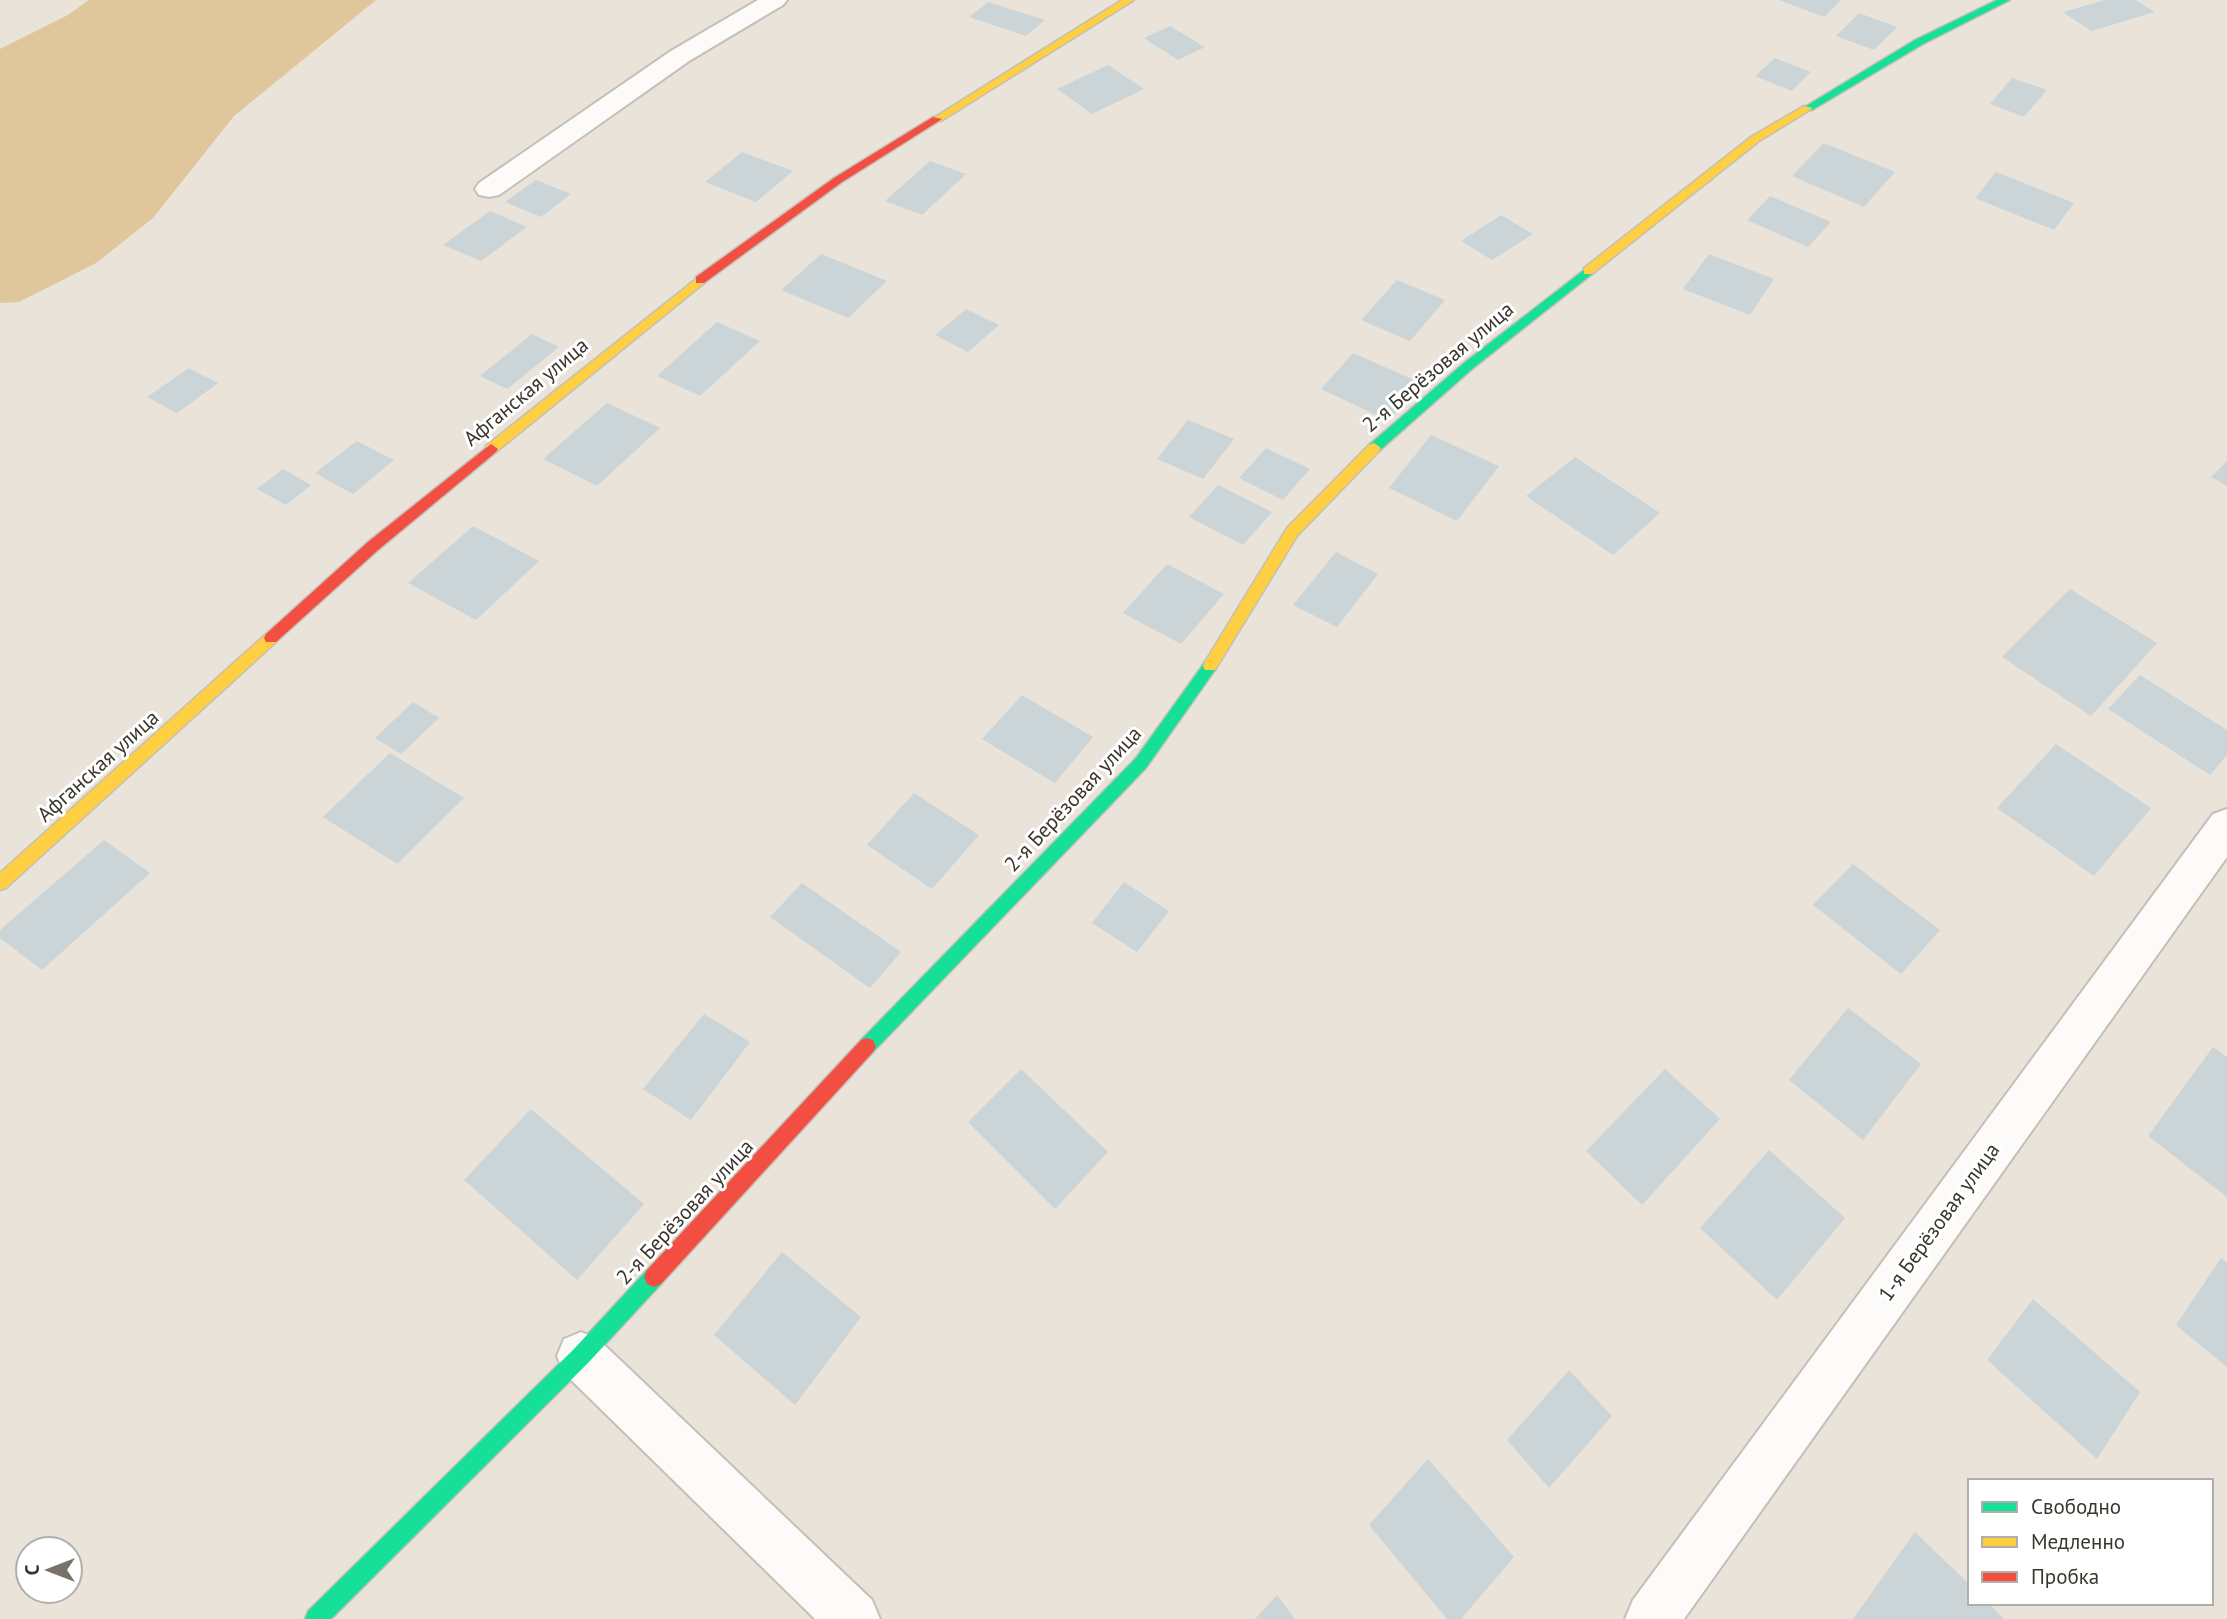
<svg xmlns="http://www.w3.org/2000/svg" width="2227" height="1619" font-family="'PT Sans',sans-serif">
<rect width="100%" height="100%" fill="#e9e3d9"/>
<polygon fill="#dfc79b" points="89,0 376,0 234,116 153,218 96,263 19,302 0,303 0,49 68,15"/>
<g fill="#cbd5d8">
<polygon points="1779,0 1841,0 1824,17"/>
<polygon points="2105,0 2135,0 2155,12 2091,31 2063,12"/>
<polygon points="988,2 1045,20 1026,36 969,17"/>
<polygon points="1859,13 1897,27 1874,50 1836,36"/>
<polygon points="1170,26 1205,47 1178,60 1144,38"/>
<polygon points="1775,58 1811,72 1792,91 1755,76"/>
<polygon points="1108,65 1144,89 1092,114 1057,89"/>
<polygon points="2012,78 2047,90 2024,117 1990,104"/>
<polygon points="1824,143 1895,172 1864,207 1792,176"/>
<polygon points="742,152 793,171 756,202 705,182"/>
<polygon points="930,161 966,174 922,215 885,201"/>
<polygon points="1996,172 2074,203 2054,230 1975,198"/>
<polygon points="536,180 571,194 541,217 505,202"/>
<polygon points="1770,196 1831,222 1808,247 1747,220"/>
<polygon points="490,211 527,227 481,261 443,245"/>
<polygon points="1501,215 1533,234 1492,260 1461,241"/>
<polygon points="821,254 887,281 848,318 781,290"/>
<polygon points="1709,254 1774,279 1750,315 1683,289"/>
<polygon points="1397,280 1445,300 1410,341 1361,320"/>
<polygon points="966,309 999,325 968,352 935,335"/>
<polygon points="717,322 760,341 700,396 657,376"/>
<polygon points="532,334 559,347 507,389 480,376"/>
<polygon points="1353,353 1421,383 1389,421 1321,389"/>
<polygon points="189,368 218,383 177,413 147,397"/>
<polygon points="607,403 660,428 597,486 543,459"/>
<polygon points="1188,420 1234,439 1203,479 1157,459"/>
<polygon points="1431,435 1499,466 1457,521 1389,488"/>
<polygon points="357,441 394,460 353,494 315,473"/>
<polygon points="1266,448 1310,469 1283,500 1239,478"/>
<polygon points="1575,457 1660,513 1613,555 1526,496"/>
<polygon points="2227,461 2227,486 2211,477"/>
<polygon points="283,469 311,485 286,505 257,489"/>
<polygon points="1218,485 1272,512 1243,545 1189,517"/>
<polygon points="473,526 539,561 476,620 408,583"/>
<polygon points="1336,552 1378,574 1337,627 1293,605"/>
<polygon points="1167,564 1224,594 1181,644 1123,613"/>
<polygon points="2070,589 2157,643 2091,716 2002,657"/>
<polygon points="2140,675 2227,730 2227,755 2210,775 2108,709"/>
<polygon points="1022,695 1093,737 1055,783 982,739"/>
<polygon points="413,702 439,718 401,754 375,738"/>
<polygon points="2056,744 2151,808 2094,876 1997,808"/>
<polygon points="390,753 464,798 397,864 323,817"/>
<polygon points="914,793 979,835 932,889 867,845"/>
<polygon points="104,840 150,873 42,970 0,938 0,930"/>
<polygon points="1853,864 1940,930 1901,974 1813,905"/>
<polygon points="1124,882 1169,911 1137,952 1092,923"/>
<polygon points="802,883 901,952 870,988 770,917"/>
<polygon points="1848,1008 1921,1064 1863,1140 1789,1080"/>
<polygon points="704,1014 750,1042 691,1120 643,1089"/>
<polygon points="2213,1047 2227,1057 2227,1197 2148,1136"/>
<polygon points="1021,1069 1108,1152 1055,1209 968,1122"/>
<polygon points="1665,1069 1720,1119 1642,1205 1586,1151"/>
<polygon points="531,1109 644,1204 577,1280 464,1180"/>
<polygon points="1769,1150 1845,1218 1777,1300 1700,1228"/>
<polygon points="782,1252 861,1317 795,1405 714,1335"/>
<polygon points="2221,1258 2227,1262 2227,1367 2176,1325"/>
<polygon points="2033,1299 2140,1392 2097,1459 1987,1360"/>
<polygon points="1569,1370 1612,1416 1549,1488 1507,1440"/>
<polygon points="1428,1459 1514,1557 1461,1619 1447,1619 1369,1525"/>
<polygon points="1915,1532 1970,1585 1970,1603 1988,1603 2004,1619 1853,1619"/>
<polygon points="1277,1595 1295,1619 1255,1619"/>
</g>
<g fill="none" stroke-linecap="round" stroke-linejoin="round">
<defs>
<g id="street">
<polygon points="758,0 787,0 783,5 689,61 499,195 489,197 479,195 475,189 479,183 671,51"/>
<polygon points="2227,809 2227,857 1684,1619 1625,1619 1633,1600 2213,814"/>
<polygon points="581,1332 598,1339 872,1600 880,1619 815,1619 564,1373 557,1356 564,1339"/>
</g>
<g id="fast">
<polygon points="1997,0 2010,0 1923,44 1812,110 1803,108 1915,40"/>
<polygon points="1588,267 1592,268 1592,274 1472,369 1379,451 1369,451 1369,445 1464,363"/>
<polygon points="1210,660 1215,662 1217,666 1215,670 1146,768 873,1052 867,1054 861,1052 858,1046 861,1040 1136,758 1205,662"/>
<polygon points="654,1267 661,1270 664,1277 661,1284 588,1363 331,1619 305,1619 308,1611 574,1349 647,1270"/>
</g>
<g id="slow">
<polygon points="1122,0 1134,0 941,121 932,119"/>
<polygon points="1804,106 1813,108 1759,141 1592,274 1584,274 1584,268 1751,137"/>
<polygon points="700,276 704,277 704,283 496,452 486,452 486,446"/>
<polygon points="1374,443 1381,448 1379,451 1297,536 1215,670 1205,670 1203,666 1205,662 1287,528 1369,445"/>
<polygon points="271,632 278,638 276,642 6,888 0,890 0,873 266,634"/>
</g>
<g id="jam">
<polygon points="933,117 942,119 842,182 704,283 696,283 696,277 834,178"/>
<polygon points="491,444 498,449 496,452 378,550 276,642 266,642 264,638 266,634 368,542"/>
<polygon points="867,1038 873,1040 876,1046 873,1052 661,1284 654,1287 647,1284 644,1277 647,1270 861,1040"/>
</g>
</defs>
<use href="#street" stroke="#c4bfb7" stroke-width="4"/>
<use href="#fast" stroke="#c4bfb7" stroke-width="3"/>
<use href="#slow" stroke="#c4bfb7" stroke-width="3"/>
<use href="#jam" stroke="#c4bfb7" stroke-width="3"/>
<use href="#street" fill="#fcfbf9" fill-rule="evenodd"/>
<use href="#fast" fill="#16e098" fill-rule="evenodd"/>
<use href="#slow" fill="#ffcf43" fill-rule="evenodd"/>
<use href="#jam" fill="#f24e42" fill-rule="evenodd"/>
</g>
<g text-anchor="middle" stroke-width="6" stroke-linejoin="round" paint-order="stroke">
<g font-size="21" fill="#3a362e" stroke="#fff">
<text transform="translate(1438 367) rotate(-40)" y="7">2-я Берёзовая улица</text>
<text transform="translate(526 392) rotate(-40)" y="7">Афганская улица</text>
<text transform="translate(98 766) rotate(-42)" y="7">Афганская улица</text>
<text transform="translate(1073 799) rotate(-47)" y="7">2-я Берёзовая улица</text>
<text transform="translate(685 1212) rotate(-47)" y="7">2-я Берёзовая улица</text>
<text transform="translate(1939 1222) rotate(-54)" y="7">1-я Берёзовая улица</text>
</g>
</g>
<rect x="1968" y="1479" width="245" height="126" fill="#ffffff" stroke="#b0afab" stroke-width="2"/>
<rect x="1982" y="1502" width="35" height="10" fill="#16e098" stroke="#b0afab" stroke-width="2"/>
<text x="2031" y="1514" font-size="21" fill="#3a362e">Свободно</text>
<rect x="1982" y="1537" width="35" height="10" fill="#ffcf43" stroke="#b0afab" stroke-width="2"/>
<text x="2031" y="1549" font-size="21" fill="#3a362e">Медленно</text>
<rect x="1982" y="1572" width="35" height="10" fill="#f24e42" stroke="#b0afab" stroke-width="2"/>
<text x="2031" y="1584" font-size="21" fill="#3a362e">Пробка</text>
<g transform="translate(49 1570) rotate(270)"><circle r="33" fill="#ffffff" stroke="#b0afab" stroke-width="2"/>
<path d="M0-5L12 26L0 18L-12 26Z" fill="#77736a"/>
<text y="-10" font-size="19" font-weight="bold" text-anchor="middle" fill="#3a362e">С</text>
</g>
</svg>
